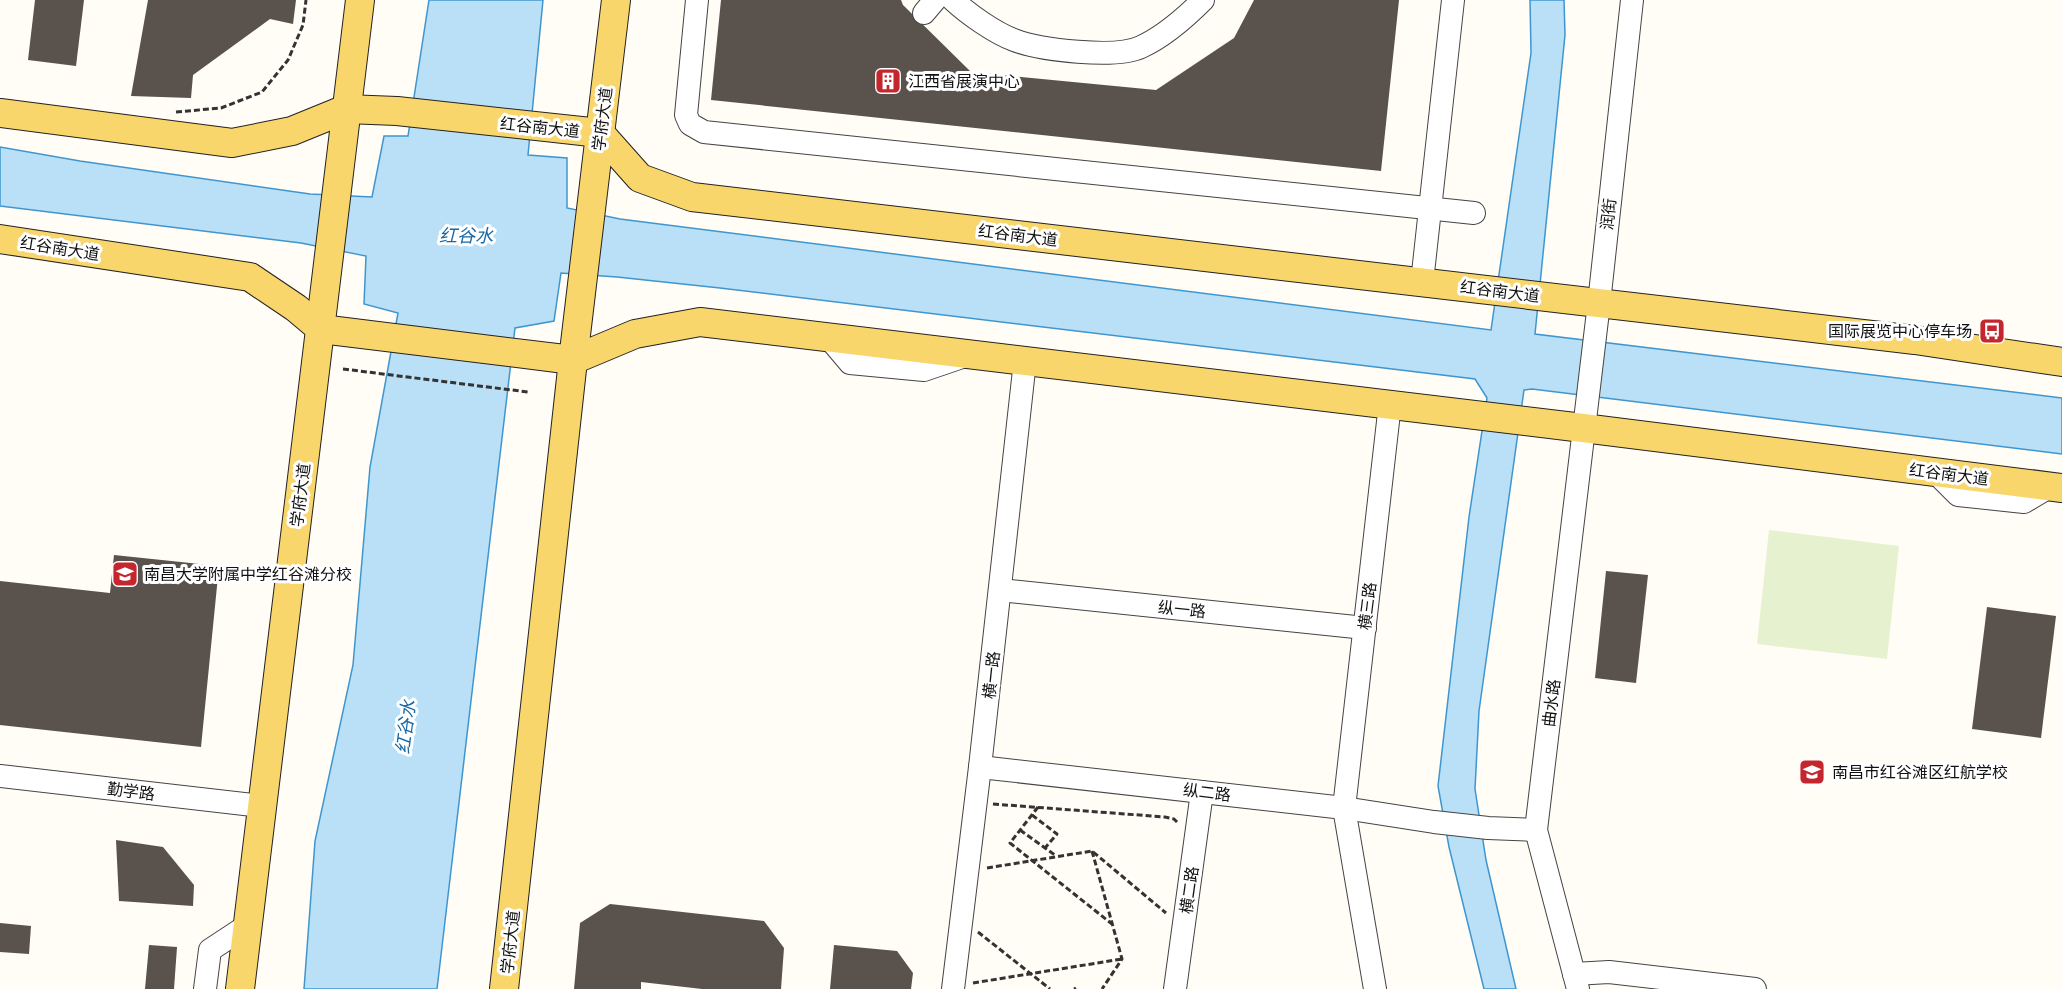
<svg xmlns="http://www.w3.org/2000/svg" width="2062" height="989" font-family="Georgia,'Noto Sans SC',serif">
<rect width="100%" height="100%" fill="#fffdf5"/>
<polygon fill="#e6f2cf" points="1769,530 1899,546 1887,659 1757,644"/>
<polygon fill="#b9e0f7" stroke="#3f96cf" stroke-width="1.5" points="429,0 543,0 528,155 567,158 567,208 620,219 1491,330 1531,53 1530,0 1564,0 1565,35 1535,334 2062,398 2062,454 1532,389 1524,390 1479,711 1475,789 1486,860 1516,989 1484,989 1449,847 1438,786 1469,517 1487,398 1475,379 720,288 617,277 561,273 554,321 515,328 437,989 304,989 315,841 353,665 370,467 398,313 364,304 366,256 301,243 0,206 0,147 80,161 310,194 372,197 384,136 408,136"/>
<g fill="#5a524d">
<polygon points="35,0 84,0 76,66 28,60"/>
<polygon points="148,0 296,0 293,24 270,19 193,75 191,98 131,96"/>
<polygon points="721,0 901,0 903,5 971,72 1156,90 1234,38 1254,0 1399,0 1381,171 711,100"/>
<polygon points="114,555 219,566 201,747 0,725 0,581 110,593"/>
<polygon points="1606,571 1648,575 1636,683 1595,678"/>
<polygon points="1987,607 2056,616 2041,738 1972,729"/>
<polygon points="116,840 163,847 194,885 193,906 119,901"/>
<polygon points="610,904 764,921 784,948 781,989 702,989 641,982 641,989 574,989 580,923"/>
<polygon points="0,923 31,926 29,954 0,952"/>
<polygon points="149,945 177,947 174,989 145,989"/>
<polygon points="834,945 897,951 913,973 911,989 830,989"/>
</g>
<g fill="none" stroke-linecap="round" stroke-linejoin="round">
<defs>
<g id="minor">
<polyline points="697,0 686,115 690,124 704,132 1474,213"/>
<path d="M953,0C968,14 995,33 1014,40C1040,50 1116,59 1141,47C1163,37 1186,17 1203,0"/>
<polyline points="924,13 935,0"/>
<polyline points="1422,282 1453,0"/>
<polyline points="828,337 850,363 924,370 968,355"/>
<polyline points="1935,472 1958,495 2024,502 2051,486"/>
<polyline points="1000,590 1365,628"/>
<polyline points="980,767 1344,808 1434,822 1488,828 1536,830"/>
<polyline points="0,776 262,806"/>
<polyline points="1574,974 1609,972 1755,989"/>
<polyline points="205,989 210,950 248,925"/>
<polyline points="953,989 980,767 1025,361"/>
<polyline points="1175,989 1202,792"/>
<polyline points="1375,989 1344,808 1390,404"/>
<polyline points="1578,989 1536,830 1599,303 1632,0"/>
</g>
<g id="major">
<polyline points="0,113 232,143 292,131 346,109 397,111 600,133 640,178 692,197 1915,340 2062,362"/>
<polyline points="0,239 250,277 296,308 321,329 573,360 635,334 700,322 1583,428 2062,488"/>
<polyline points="240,989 360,0"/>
<polyline points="504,989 573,360 616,0"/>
</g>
</defs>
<use href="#minor" stroke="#444" stroke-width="24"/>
<use href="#major" stroke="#222" stroke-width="30"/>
<g stroke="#333" stroke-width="3" stroke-dasharray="6 3" stroke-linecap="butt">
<polyline points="176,112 221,108 262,92 288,60 303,25 306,0"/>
<polyline points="343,369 528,392"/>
<polyline points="993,804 1165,817 1174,819 1179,824"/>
<polyline points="1038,807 1010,843 1112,924"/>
<polyline points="1032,815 1057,834 1045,848"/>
<polyline points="1020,830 1055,855"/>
<polyline points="1092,851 1122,959 1102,989"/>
<polyline points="987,868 1092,851 1166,913"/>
<polyline points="978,932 1050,989"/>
<polyline points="973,983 1122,959"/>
<polyline points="1074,989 1076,988"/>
</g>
<use href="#minor" stroke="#fff" stroke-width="22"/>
<use href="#major" stroke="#f9d66b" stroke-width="28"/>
</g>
<defs>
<symbol id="building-square" viewBox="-11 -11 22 22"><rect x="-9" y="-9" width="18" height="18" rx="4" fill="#c4262e" stroke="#fff"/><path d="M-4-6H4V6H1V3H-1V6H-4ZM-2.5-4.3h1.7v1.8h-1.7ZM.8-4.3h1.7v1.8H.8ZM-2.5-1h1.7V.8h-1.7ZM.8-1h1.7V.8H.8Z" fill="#fff"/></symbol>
<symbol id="bus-square" viewBox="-11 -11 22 22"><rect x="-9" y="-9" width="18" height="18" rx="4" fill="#c4262e" stroke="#fff"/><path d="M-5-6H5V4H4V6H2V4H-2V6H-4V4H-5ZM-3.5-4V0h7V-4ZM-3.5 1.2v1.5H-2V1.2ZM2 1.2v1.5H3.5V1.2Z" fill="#fff"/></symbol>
<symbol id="school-square" viewBox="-11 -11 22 22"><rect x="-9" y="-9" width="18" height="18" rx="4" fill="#c4262e" stroke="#fff"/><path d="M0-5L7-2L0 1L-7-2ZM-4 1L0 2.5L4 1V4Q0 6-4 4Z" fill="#fff"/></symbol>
</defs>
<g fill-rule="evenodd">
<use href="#building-square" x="873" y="66" width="30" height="30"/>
<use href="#bus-square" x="1977" y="316" width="30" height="30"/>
<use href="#school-square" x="110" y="559" width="30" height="30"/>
<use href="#school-square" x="1797" y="757" width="30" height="30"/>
</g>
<g text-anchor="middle" stroke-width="6" stroke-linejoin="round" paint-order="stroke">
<g font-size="16" fill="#111" stroke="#fff" text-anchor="start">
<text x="908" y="87">江西省展演中心</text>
<text x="1972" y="337" text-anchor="end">国际展览中心停车场</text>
<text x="144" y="580">南昌大学附属中学红谷滩分校</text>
<text x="1832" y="778">南昌市红谷滩区红航学校</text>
</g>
<g font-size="16" fill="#111" stroke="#fff">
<text transform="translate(602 119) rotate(-83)" y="6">学府大道</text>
<text transform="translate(540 127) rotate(6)" y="6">红谷南大道</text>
<text transform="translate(1608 214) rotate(-84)" y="6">润街</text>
<text transform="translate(1018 235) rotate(7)" y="6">红谷南大道</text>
<text transform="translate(60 248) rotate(9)" y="6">红谷南大道</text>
<text transform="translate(1500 291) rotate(7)" y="6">红谷南大道</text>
<text transform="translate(1949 474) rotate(7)" y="6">红谷南大道</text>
<text transform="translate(300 495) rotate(-83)" y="6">学府大道</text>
<text transform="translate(1367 606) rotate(-83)" y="6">横三路</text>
<text transform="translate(1182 609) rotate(6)" y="6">纵一路</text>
<text transform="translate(991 675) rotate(-84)" y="6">横一路</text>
<text transform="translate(1551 703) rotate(-83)" y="6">曲水路</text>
<text transform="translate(131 791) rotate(7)" y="6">勤学路</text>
<text transform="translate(1207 792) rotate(7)" y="6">纵二路</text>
<text transform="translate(1189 890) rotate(-82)" y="6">横二路</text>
<text transform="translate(510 942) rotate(-84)" y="6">学府大道</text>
</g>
<g font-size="18" font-style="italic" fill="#1768a6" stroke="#fff">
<text x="466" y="242">红谷水</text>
<text transform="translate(406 727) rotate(-83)" y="6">红谷水</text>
</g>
</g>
</svg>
